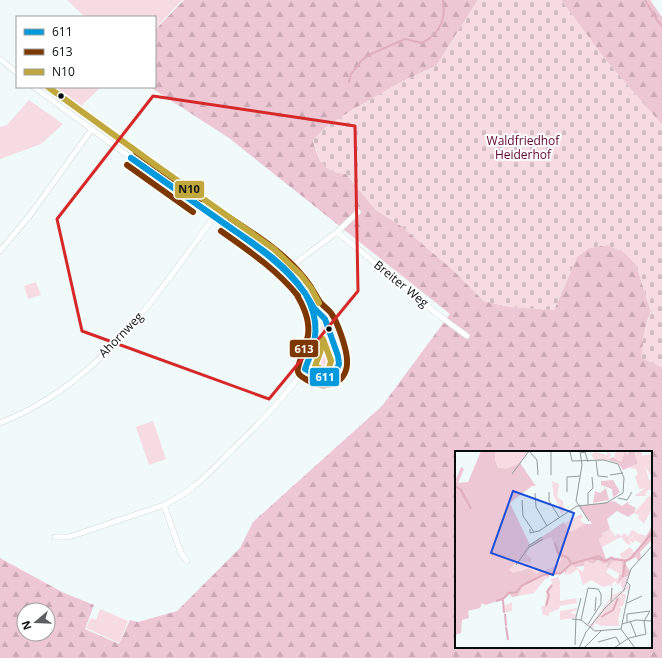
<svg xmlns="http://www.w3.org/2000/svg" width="662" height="658" font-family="'Open Sans',sans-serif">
<defs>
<pattern id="forest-firs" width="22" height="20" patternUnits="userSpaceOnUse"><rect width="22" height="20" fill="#eec7d4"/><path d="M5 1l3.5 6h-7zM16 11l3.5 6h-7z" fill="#cbaab5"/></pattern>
<pattern id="cemetery-stones" width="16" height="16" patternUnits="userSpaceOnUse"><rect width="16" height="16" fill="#f7dbe3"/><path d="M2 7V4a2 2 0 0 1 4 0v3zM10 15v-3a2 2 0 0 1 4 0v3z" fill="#d2bbc2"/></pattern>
</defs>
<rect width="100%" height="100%" fill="#f0faf8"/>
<g fill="#f7dbe3">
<polygon points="67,0 182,0 155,29 155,17 85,17"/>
<polygon points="48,87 101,87 76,111"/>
<polygon points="29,100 63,124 41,144 0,159 0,127 7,125"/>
<polygon points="36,282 41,295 28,299 24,286"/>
<path d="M323,322L336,360L333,367C326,371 320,372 316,364L321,340L322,323Z"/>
<polygon points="153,421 166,459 149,465 136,427"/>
<polygon points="100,609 128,621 119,643 86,628 91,618 96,620"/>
</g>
<g fill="url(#forest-firs)" fill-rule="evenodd">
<path d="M184,0H478L436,66L401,82L354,109L326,127L313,140C317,160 324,172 346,174L376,210L400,225L452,269L484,301L510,307L554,310L577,257L589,248L607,245L624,252L636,264L651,312L647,321L642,358L662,367V658H0V558L62,592L94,605L85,629L119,644L130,620L138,622L177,611L240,548L253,522L382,406L450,314L229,138L150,87H155V30ZM456,452H651V647H456ZM24,610H48V634H24Z"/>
<polygon points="561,0 650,0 662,17 662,125 604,58"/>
</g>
<path fill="url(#cemetery-stones)" d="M478,0H561L604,58L662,125V367L641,358L645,327L651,312L636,264L624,252L607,245L589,248L577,257L554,310L510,307L484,301L452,269L400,225L376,210L346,174C324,172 318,161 313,140L326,127L354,109L401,82L436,66Z"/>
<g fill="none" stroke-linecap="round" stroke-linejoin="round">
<g stroke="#e0adbd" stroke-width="2">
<polyline points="645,0 657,20 662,26"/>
<path d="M349,82L351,74L362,60L369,55L405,39L422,43C440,34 446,19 443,0"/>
</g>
<defs>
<g id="minor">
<polyline points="0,59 17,73"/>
<path d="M34,87L149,171L269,255C290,273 317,296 317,326C317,337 315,348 311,358C307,368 300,375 294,383C275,407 254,429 232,450C219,463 207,476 193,487C184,494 174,500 164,505L69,537H55"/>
<polyline points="337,232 441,317 467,336"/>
<polyline points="0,251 30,215 92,129"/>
<polyline points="286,270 337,232 358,212"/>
<path d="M0,423C96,386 151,303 209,224L213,216"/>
<polyline points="164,505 181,553 187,561"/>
</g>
</defs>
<use href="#minor" stroke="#bcc2c2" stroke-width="6"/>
<use href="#minor" stroke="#fdfefe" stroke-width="5.5"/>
<defs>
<g id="bus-1">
<polyline points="131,158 198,205"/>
<polyline points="131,158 198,205"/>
<polyline points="198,205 225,224"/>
<polyline points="198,205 225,224"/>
<path d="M225,224C254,244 285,262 304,292"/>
<path d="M225,224C255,245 282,263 304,292"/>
<path d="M305,293L314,308L325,319L338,356L339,364L336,371L328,377H319L305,369C317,340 321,322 305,293Z"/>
</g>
<g id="bus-2">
<polyline points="136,152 202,199"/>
<polyline points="127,165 193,212"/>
<path d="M230,218C259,237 291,257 311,287"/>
<path d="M221,231C249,251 276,269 298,296"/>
<path d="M298,297C305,309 310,321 308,335C307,343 296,368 298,372C299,376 304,378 307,380C326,392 349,383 347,359C346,347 338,323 331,313C328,309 323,306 320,302C317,298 315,293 312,289"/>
</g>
<g id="bus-3">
<polyline points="48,87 154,164 274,249 301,275 311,288 319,303"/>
<polygon points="323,339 331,361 329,368 324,370 315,366 320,353"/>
</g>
</defs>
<use href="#bus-1" stroke="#fff" stroke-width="9"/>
<use href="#bus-2" stroke="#fff" stroke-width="9"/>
<use href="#bus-3" stroke="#fff" stroke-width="9"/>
<use href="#bus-1" stroke="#0099dc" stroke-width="6"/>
<use href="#bus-2" stroke="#7d3801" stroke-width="6"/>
<use href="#bus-3" stroke="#c1a83c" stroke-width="6"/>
</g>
<path fill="none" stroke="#d62828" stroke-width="3" stroke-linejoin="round" d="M153,96L355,126L358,291L269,399L82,331L57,219Z"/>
<g fill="#080d0d" stroke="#fff" stroke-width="1.5">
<circle cx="61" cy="96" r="3.5"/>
<circle cx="329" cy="329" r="3.5"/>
</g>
<g text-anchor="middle" stroke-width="4" stroke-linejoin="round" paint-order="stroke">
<g font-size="12" fill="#600130" stroke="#fff">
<text x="523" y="145">Waldfriedhof<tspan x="523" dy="14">Heiderhof</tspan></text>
</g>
<g font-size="12" fill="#080d0d" stroke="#fff">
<text transform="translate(401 284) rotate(39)" y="4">Breiter Weg</text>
<text transform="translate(121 335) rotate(-46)" y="4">Ahornweg</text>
</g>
</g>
<g transform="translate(455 451)">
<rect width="197" height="197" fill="#f0faf8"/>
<path d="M40,0H73L65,12L51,19L43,17L40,9ZM153,0L156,4L153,9H140L136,4L140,1L152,4ZM159,0L170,1L166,11L158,8L161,1ZM179,0H193L187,1V5L196,3L197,6V27L190,15L194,29L197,28V39H193L190,44L197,46V59L194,62L197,64L194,63L189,73L183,67L185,65L179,62L194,45H179L190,37L184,38L180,25L183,24L181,18L175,17L183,13ZM97,30L104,33L102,46L108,50L109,61L106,63L104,54L99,46ZM126,63L128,65L125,69L130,73L115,81L110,72ZM155,78L160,85L163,83L167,85L169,82L173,85L177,79L182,81L174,88L176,94L172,93L166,86L147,96L144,88L148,85L147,82ZM140,109L153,112L151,116L153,117L157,111L168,110L167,124L154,117L151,121L161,128L166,127L163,135L160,130L157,133V144L168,140L165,132L168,127L173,126L168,140L155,150L135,175L133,173H136L156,146V134L148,136L136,129L128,134L123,118L114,124L111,119L117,113L128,121L130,110L138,113ZM89,124H94V127L90,128L79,142L63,145L68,135ZM103,126L105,130V150L121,147L122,152L105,155L104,158L94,162V165L88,164L86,155H90L92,138L97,133L96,128ZM174,132L172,143V138L168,142L171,144L168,155L164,156L166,158L164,165L166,166H163L164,175H146L140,172L137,179L136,176L151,156L168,141ZM48,148L49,155L57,151V160L48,162ZM123,157L122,159L116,161L117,163H121L120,167L105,169V160Z" fill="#f7dbe3"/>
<path d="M26,0H40V9L43,17L51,18L65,12L81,35H77L55,52L75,94L109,71L115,81L130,73H137L124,55L159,50L167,55L174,50L173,53L181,57L179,62L173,66L162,60L152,68L155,78L147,82L148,85L144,88L151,108L157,105L159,107L173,108L181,103L197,75V89L185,101L186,108L183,110L181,106L170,112L175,120L174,125L168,127L163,133L164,123L167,124V110L157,111L153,117L151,116L153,112L148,113L144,108L138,113L130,110L129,115L120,116L117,113L111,118L112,125L109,120L103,126L105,122L89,124L68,135L63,145L57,146L54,142L46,149L30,154L27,152L25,157L13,160L14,167L7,169L6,182L0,184V30L6,16L9,18L3,32L13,31ZM92,88H97L99,100L106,108L102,114L82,122L73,117L66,120L54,119L60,113L76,112L77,107L72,103L75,97ZM167,0H171L172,4L174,0H179L183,13L168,19L163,12L153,9L157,6L166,11L170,1ZM158,29L165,41L158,47L157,38L146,34V30ZM151,37L154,49L138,52L140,40L145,42Z" fill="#eec7d4" fill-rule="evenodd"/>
<path d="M96,86L105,112L82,122L73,117L58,122L54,119L65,110L76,112L77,108L72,104L76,97Z" fill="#f7dbe3"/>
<path d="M181,82L192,85L187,93L180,89L178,92L174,89ZM175,96L181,103L176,107L166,108L165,103Z" fill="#f7dbe3"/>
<path fill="none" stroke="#e0adbd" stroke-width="2" d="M0,35L6,39L16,58M100,92L103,102L113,107L116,112M136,107L148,109M168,126L170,110M48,149L49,162M41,150L48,148L54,142L62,141L66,135L88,124L106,122L116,113L144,105L150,110L156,107L170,110L176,107L197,82M91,155L94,144L92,141L97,134M50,163L51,175M146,166L158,159L163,147M51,176L53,189"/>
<path fill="none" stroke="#939b9a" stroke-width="1" d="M74,0L82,9L83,24M96,0V24M125,0L127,14L121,50L134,70M126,2L130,1L133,11M141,10L143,25L153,26M57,23L74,0M155,24L168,22M94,41V50L104,66M112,41V26L125,25M80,42L81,56L92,75M163,47L172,49L177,41M67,49L68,65L79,81M133,53V42L138,37L137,26M75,78V82L84,80L122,55L151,52L168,42L169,27L163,13L149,9L117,10L115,0M73,95L87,86M61,114L73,97L88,88M156,151L157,137M172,152L187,145M140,160L141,146M117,168L126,169L140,180L166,178M126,169L133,137L143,138L146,143V153L133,173M175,170L181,185M172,171V163L195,160M167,173L181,169L196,170M166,178L175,134L172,131M166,178L180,197M143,191L161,186L165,193M120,194L121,166L126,147M124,197L131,181L150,157L169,139L176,118L197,95M129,197L146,180M159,197L174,187L191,183L189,170L195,160"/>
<path fill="#1d4ed8" fill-opacity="0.15" stroke="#1d4ed8" stroke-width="2" d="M58,40L119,62L98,124L36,102Z"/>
<rect width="197" height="197" fill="none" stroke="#080d0d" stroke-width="2"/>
</g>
<g stroke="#fff" stroke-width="1.5">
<rect x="174" y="180" width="31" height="19" rx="4" fill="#c1a83c"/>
<rect x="289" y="339" width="30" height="19" rx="4" fill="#7d3801"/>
<rect x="309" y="367" width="31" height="20" rx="4" fill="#0099dc"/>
</g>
<g font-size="11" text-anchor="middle" font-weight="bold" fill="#fff">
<text x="304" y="353">613</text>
<text x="325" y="381">611</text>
</g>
<g font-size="11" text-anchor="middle" font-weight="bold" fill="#111">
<text x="189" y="193">N10</text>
</g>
<rect x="16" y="16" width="140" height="72" fill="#ffffff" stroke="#9c9e9e"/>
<rect x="24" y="29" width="20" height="6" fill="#0099dc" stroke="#9c9e9e"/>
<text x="52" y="36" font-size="12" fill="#080d0d">611</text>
<rect x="24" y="49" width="20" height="6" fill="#7d3801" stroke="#9c9e9e"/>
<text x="52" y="56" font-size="12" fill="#080d0d">613</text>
<rect x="24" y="69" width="20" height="6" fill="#c1a83c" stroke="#9c9e9e"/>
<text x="52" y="76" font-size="12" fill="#080d0d">N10</text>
<g transform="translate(36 622) rotate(251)"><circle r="19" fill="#ffffff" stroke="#9c9e9e"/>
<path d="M0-3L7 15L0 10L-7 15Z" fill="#59605f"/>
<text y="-6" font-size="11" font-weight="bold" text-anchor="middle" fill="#080d0d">N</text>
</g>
</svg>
